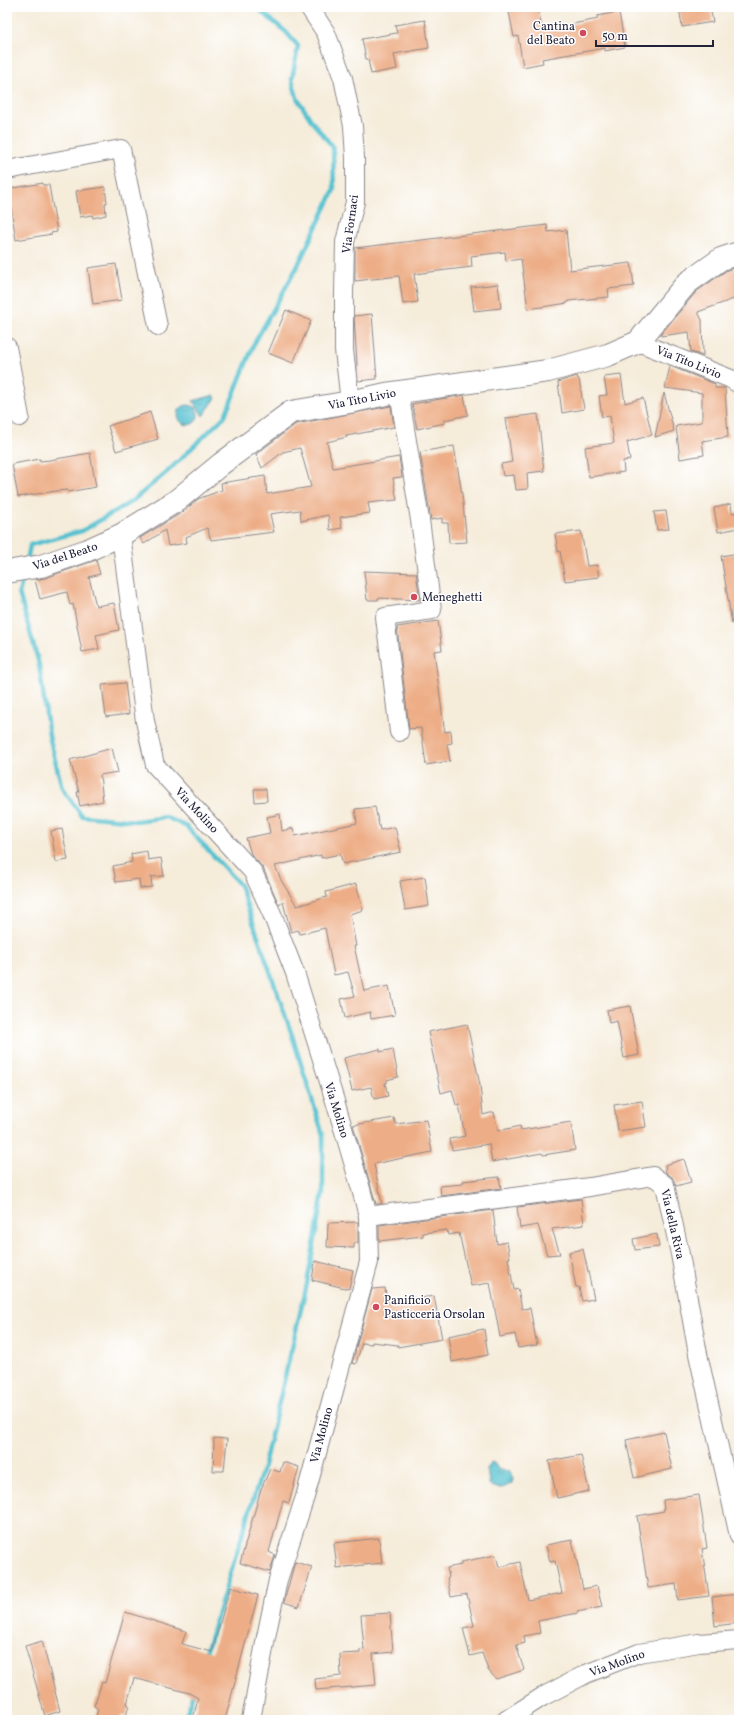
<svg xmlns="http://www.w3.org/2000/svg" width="746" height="1727" font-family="Vollkorn,serif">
<defs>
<pattern id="water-ripples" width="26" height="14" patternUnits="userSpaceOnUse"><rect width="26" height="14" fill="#55c1d0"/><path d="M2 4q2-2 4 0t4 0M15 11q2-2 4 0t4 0" fill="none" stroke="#469caa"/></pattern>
</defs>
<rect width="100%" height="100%" fill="#fff"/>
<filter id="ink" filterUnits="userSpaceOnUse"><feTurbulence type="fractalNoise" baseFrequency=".025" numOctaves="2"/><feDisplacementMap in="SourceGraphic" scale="8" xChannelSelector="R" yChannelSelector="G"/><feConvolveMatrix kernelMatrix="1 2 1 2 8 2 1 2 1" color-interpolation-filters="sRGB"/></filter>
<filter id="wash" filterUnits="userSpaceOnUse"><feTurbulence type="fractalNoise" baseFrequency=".012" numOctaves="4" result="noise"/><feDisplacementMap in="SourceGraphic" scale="16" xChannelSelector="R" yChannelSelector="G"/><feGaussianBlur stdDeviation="0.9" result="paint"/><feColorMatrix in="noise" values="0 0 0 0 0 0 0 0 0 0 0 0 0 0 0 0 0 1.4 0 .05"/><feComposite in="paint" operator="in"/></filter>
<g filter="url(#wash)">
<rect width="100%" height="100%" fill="#f5ecda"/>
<g fill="url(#water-ripples)" stroke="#3c7286">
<polygon points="214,395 216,398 203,416 193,401"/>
<circle cx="188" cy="415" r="10"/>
<path d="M491,1462L494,1463L499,1470L510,1471L513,1479L512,1483C504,1488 498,1491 489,1484L487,1468Z"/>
</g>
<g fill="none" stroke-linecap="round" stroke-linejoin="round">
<g stroke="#55c1d0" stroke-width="4.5">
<polyline points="27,562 30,545 82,531 131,502 168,471 225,416 254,344 296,269 334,190 333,147 313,123 297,98 292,79 298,46 286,32 263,13 259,7"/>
<polyline points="24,575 19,593 39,664 49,736 62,788 82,816 136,821 166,817 187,827 240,885 292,1035 323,1135 323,1192 307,1284 264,1465 205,1655"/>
<polyline points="185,1720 194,1689"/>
</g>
</g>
<g id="blocks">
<g fill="#edad86">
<polygon points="508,7 538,7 542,30 598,19 597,16 619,12 625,47 605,51 605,48 542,59 543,63 523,67 518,36 514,37"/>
<polygon points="679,7 710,7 713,22 682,27"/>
<polygon points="425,20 429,48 394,54 397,69 371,74 368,59 366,59 362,39 397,33 395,25"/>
<polygon points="43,183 43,185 49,185 57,232 51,233 52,234 16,240 8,189"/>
<polygon points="105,187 107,203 105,203 106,215 93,218 92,215 80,217 76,191"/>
<polygon points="547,225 548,232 566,230 570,270 631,263 634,286 608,289 609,297 568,301 568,303 528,309 521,259 506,261 505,252 471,256 472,267 414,274 418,302 403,304 399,276 355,281 355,248"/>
<polygon points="116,264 122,300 93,304 88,268"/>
<polygon points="739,266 739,297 698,312 702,320 703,356 691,352 689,332 661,336 661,334 696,292 727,270"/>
<polygon points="498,284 501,308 474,311 471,287"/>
<polygon points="286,310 311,321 293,363 268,353"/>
<polygon points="372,314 377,379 358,381 354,316"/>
<polygon points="670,366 715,384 715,388 725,388 728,437 702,441 704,455 680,459 676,426 702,422 702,393 665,388"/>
<polygon points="621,375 625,403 643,398 652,435 627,442 630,460 623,461 624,472 589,477 585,447 614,443 610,416 602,417 599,396 607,395 604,377"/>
<polygon points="577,376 578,379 579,379 584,409 562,413 558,382"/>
<polygon points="664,393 674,431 655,437"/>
<polygon points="464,395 468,415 445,420 445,423 417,429 412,404"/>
<polygon points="391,406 394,427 346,436 347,437 327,442 333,468 399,457 402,477 393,478 397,500 368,503 370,513 340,517 342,528 330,530 328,515 301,521 300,510 270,514 274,532 211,540 207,528 186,537 187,543 168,546 165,530 144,544 140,538 183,512 198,499 222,490 221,483 265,476 267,494 311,487 300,448 283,452 262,468 256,454 296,424"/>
<polygon points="150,412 158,439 116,451 108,426"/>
<polygon points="538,414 544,471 527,473 528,489 516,490 514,475 503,476 501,464 512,462 506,418"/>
<polygon points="454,446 462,494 467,542 449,543 448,523 442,523 442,518 431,520 420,452"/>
<polygon points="90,453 96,487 68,492 68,490 56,491 18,497 12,464 40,459 40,461 50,460"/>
<polygon points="731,504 732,513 739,512 739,528 718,532 714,508"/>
<polygon points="666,511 669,529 657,530 654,512"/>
<polygon points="581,531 587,566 597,565 599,577 565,581 560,551 558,552 555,534"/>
<polygon points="739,553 739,624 732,624 721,556"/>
<polygon points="96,560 100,574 89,577 96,606 114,603 119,630 96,635 99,649 82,652 73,604 70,605 67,592 40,599 35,580 45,578"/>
<polygon points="364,571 416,573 420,600 378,598 378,600 367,600"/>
<polygon points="438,621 442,650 434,651 444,727 445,732 451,731 452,743 447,744 450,761 426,765 421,728 409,729 397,627"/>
<polygon points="125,683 129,714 106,717 102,685"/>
<polygon points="112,748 118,772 100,775 103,801 80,806 77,792 79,792 70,760"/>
<polygon points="254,789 266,789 267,801 255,802"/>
<polygon points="375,807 380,830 395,827 401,852 343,864 340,854 321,858 321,855 275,866 282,882 297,906 327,897 326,892 356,884 363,910 350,914 356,946 354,946 364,991 389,986 395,1015 371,1019 370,1012 345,1018 341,999 355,996 348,972 334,975 325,928 300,934 298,930 291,932 283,902 279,905 263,868 251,854 246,838 270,833 267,817 280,814 282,831 293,828 295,836 357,823 355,809"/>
<polygon points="62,829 68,860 56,862 51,831"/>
<polygon points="147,851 148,860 161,858 164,876 151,877 152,887 140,888 139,879 116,882 113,866 132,862 131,854"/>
<polygon points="425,877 429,906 405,910 400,881"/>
<polygon points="630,1006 639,1055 624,1058 617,1021 609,1023 607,1010"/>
<polygon points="467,1024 480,1085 483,1115 494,1112 498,1131 520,1126 521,1130 571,1122 575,1150 543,1155 542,1153 492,1162 489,1144 452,1150 450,1139 465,1136 459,1105 456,1105 452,1090 441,1093 428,1032"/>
<polygon points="380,1049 380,1052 393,1049 398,1077 387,1080 387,1083 385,1083 388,1096 374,1099 371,1087 352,1091 344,1058"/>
<polygon points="642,1101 646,1127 618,1131 614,1105"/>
<polygon points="394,1118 396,1124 426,1120 432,1152 374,1164 382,1204 376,1204 353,1125"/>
<polygon points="684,1159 691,1182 676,1186 672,1177 666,1173 665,1165"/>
<polygon points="499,1177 501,1188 441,1196 440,1186 463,1184 463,1181"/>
<polygon points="581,1199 584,1225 552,1229 560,1254 547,1255 538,1225 520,1228 517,1207"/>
<polygon points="493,1210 497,1244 507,1242 510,1258 508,1258 514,1290 518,1289 522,1309 530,1308 537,1345 518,1348 515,1334 500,1337 490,1283 471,1286 459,1233 448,1235 447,1230 423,1233 423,1236 379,1241 379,1225"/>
<polygon points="358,1222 358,1243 354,1243 354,1248 327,1247 328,1223"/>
<polygon points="657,1234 659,1247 635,1250 633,1239"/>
<polygon points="583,1249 594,1299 582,1301 579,1287 576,1287 569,1252"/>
<polygon points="315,1261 353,1270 349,1289 312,1280"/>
<polygon points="385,1288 387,1303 434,1296 442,1339 398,1347 398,1345 372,1342 372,1344 362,1343 356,1364 352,1363 372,1289"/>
<polygon points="484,1329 488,1355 452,1362 448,1336"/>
<polygon points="664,1432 672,1469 634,1478 626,1440"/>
<polygon points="214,1438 227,1439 224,1471 213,1471"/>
<polygon points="581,1455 589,1491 557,1498 549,1461"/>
<polygon points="283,1462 299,1467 289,1503 283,1501 269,1552 275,1555 270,1572 240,1563 261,1489 270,1469 280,1472"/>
<polygon points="699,1495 707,1548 702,1549 709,1596 678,1600 676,1584 648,1588 637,1516 664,1511 663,1500"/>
<polygon points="379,1538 382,1563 337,1568 334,1543"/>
<polygon points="572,1540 583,1589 597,1586 602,1607 577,1612 578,1613 538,1621 540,1633 524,1636 525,1643 516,1645 524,1670 496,1679 488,1670 482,1653 470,1656 463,1628 474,1626 467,1594 451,1597 447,1578 449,1577 447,1568 461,1565 461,1562 496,1555 499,1567 520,1562 528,1600 562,1593 555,1561 550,1562 546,1545"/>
<polygon points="295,1562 312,1567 299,1607 284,1602"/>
<polygon points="230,1587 258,1595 225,1720 193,1720 198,1698 189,1693 134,1678 127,1704 129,1705 126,1716 121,1716 120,1720 95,1720 98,1709 94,1706 102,1682 105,1683 125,1612 186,1631 182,1644 212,1652"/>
<polygon points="739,1594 739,1623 715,1626 712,1597"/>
<polygon points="390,1613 393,1652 373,1654 376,1685 316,1690 315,1679 341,1676 340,1654 360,1653 360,1650 364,1649 361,1615"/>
<polygon points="42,1641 60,1711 45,1716 25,1646"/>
</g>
</g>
</g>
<g filter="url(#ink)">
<use href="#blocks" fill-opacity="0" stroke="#8c878a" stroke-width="1"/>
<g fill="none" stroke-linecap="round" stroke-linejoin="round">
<defs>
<g id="minor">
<polyline points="309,7 326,33 343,78 353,126 355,158 355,202 345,242 344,294 344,350 350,402"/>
<polyline points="7,170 121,149 158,326"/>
<polyline points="638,342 731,379 739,384"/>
<polyline points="7,347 20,417"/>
<polyline points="399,392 420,520 432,610 385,617 399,732"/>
<polyline points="121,535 145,721 155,765 253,872 272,914 295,973 335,1101 361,1189 368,1216 369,1262 305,1497 278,1580 266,1637 251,1720"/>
<polyline points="368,1216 590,1187 653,1176 665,1185 680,1254 698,1354 739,1536"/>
<polyline points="506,1720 542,1697 586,1674 639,1653 699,1643 739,1640"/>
</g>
<polyline id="tertiary" points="7,572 41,566 88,550 121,535 176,501 221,464 291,412 350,402 386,394 548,371 608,355 638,342 687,283 721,259 739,253"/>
</defs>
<use href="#minor" stroke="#8c878a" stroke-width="20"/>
<use href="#tertiary" stroke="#8c878a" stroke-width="24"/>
<use href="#minor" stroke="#fff" stroke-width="18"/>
<use href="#tertiary" stroke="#fff" stroke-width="22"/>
</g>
</g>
<g fill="#d1495b" stroke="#fff" stroke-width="1.5">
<circle cx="583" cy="33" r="4"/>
<circle cx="414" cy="597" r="4"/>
<circle cx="376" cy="1307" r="4"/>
</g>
<g text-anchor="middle" stroke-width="3" stroke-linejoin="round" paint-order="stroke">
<g font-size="12" fill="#22223b" stroke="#fff" text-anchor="start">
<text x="575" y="30" text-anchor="end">Cantina<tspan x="575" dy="14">del Beato</tspan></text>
<text x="422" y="601">Meneghetti</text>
<text x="384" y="1304">Panificio<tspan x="384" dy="14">Pasticceria Orsolan</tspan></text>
</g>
<g font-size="12" fill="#22223b" stroke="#fff">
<text transform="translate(350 224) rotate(-82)" y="4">Via Fornaci</text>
<text transform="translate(689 362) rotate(22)" y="4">Via Tito Livio</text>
<text transform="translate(362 399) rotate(-11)" y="4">Via Tito Livio</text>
<text transform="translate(65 556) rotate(-18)" y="4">Via del Beato</text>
<text transform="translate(197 810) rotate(47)" y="4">Via Molino</text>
<text transform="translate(337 1110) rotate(73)" y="4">Via Molino</text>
<text transform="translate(673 1224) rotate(77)" y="4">Via della Riva</text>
<text transform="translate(321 1435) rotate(-75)" y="4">Via Molino</text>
<text transform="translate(617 1663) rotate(-20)" y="4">Via Molino</text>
</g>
</g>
<rect width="746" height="1727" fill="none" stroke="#fff" stroke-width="24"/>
<path d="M596 40v6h117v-6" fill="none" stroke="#22223b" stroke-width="2"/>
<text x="602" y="40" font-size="12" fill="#22223b" stroke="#ffffff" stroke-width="3" paint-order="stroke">50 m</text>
</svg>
